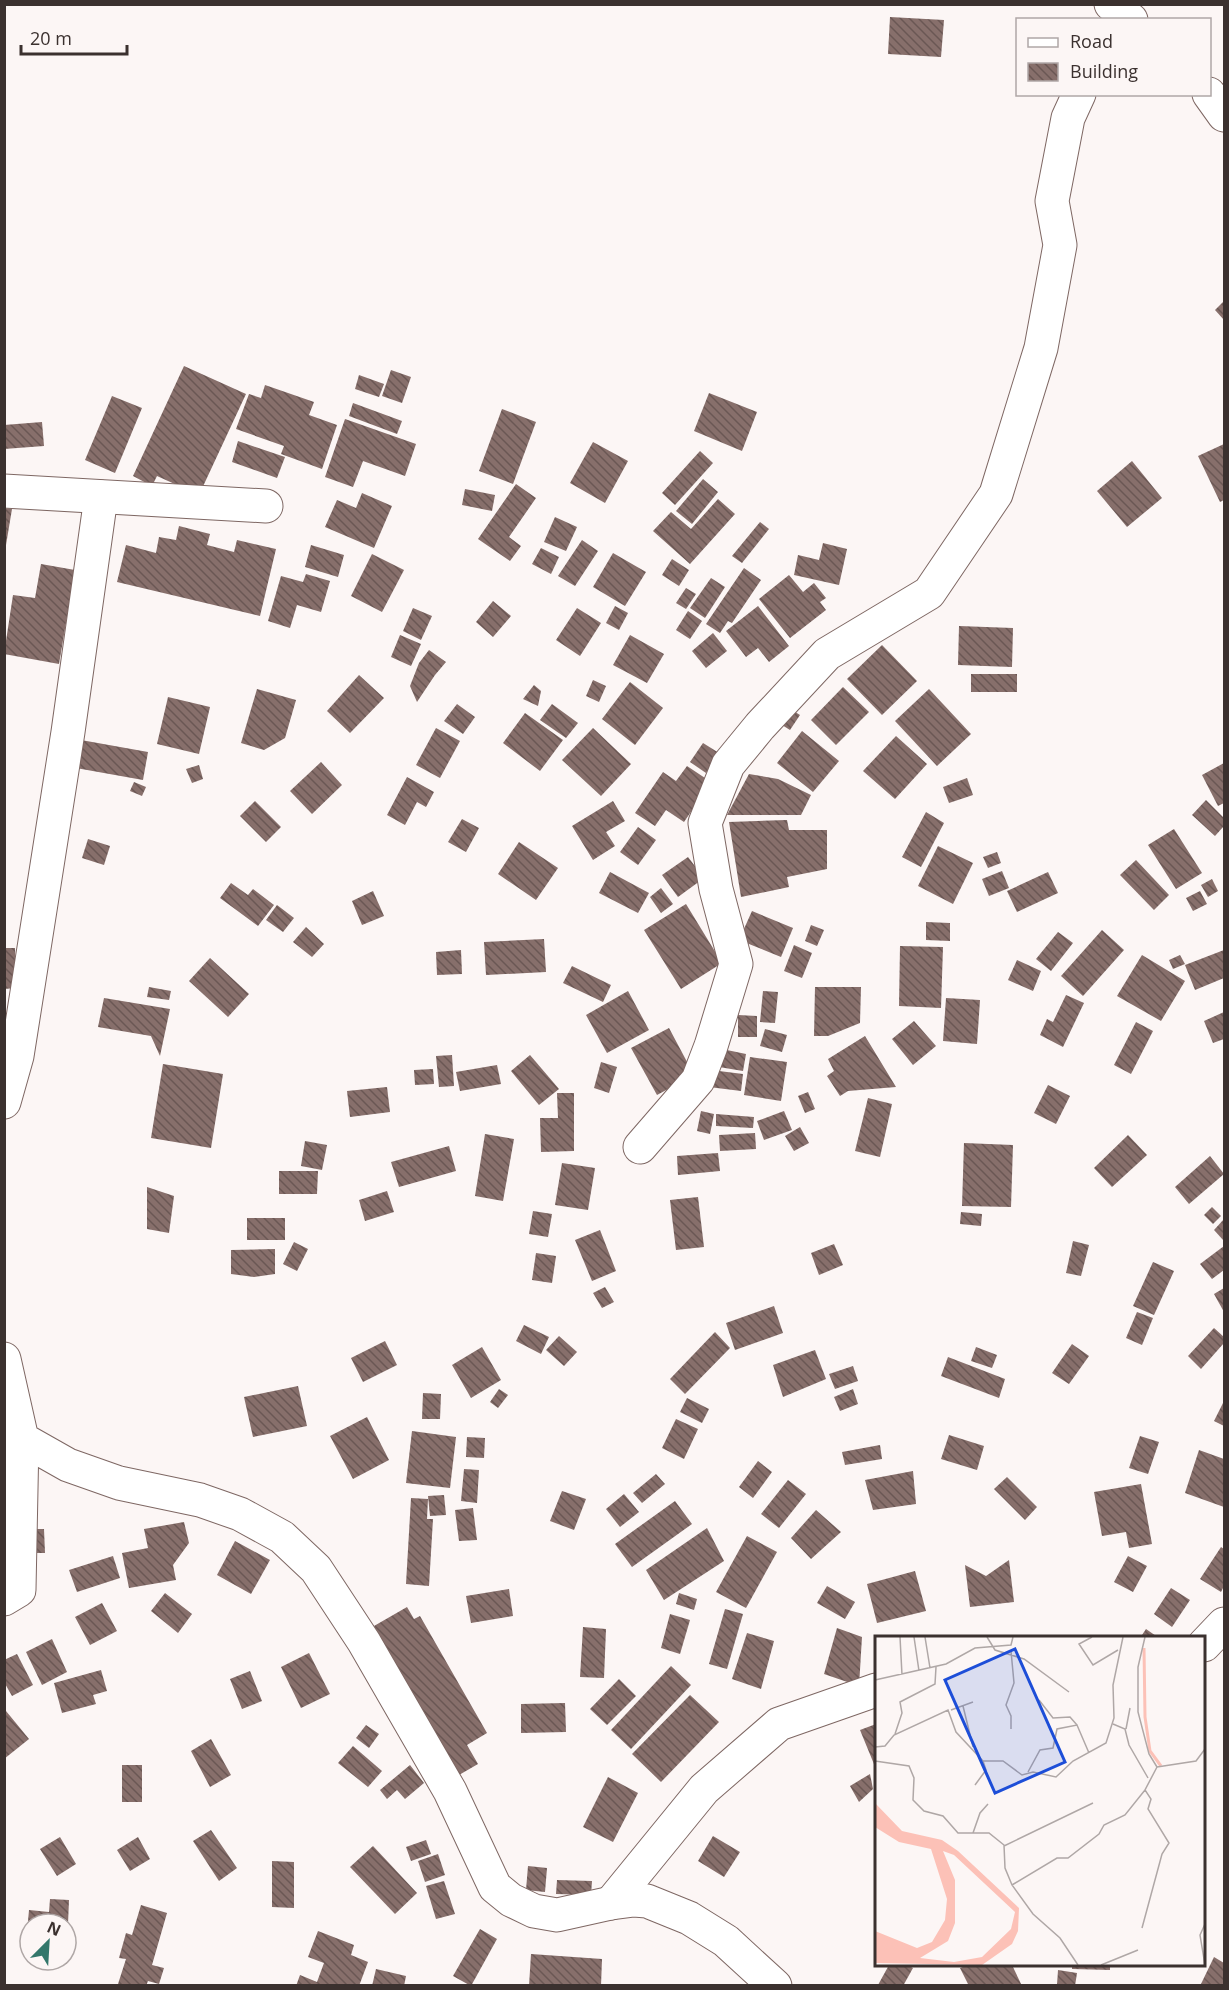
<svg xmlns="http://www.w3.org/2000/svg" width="1229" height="1990" font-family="'Open Sans',sans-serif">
<defs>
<pattern id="building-back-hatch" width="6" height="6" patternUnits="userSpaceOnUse" patternTransform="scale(1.5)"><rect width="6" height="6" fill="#876f6b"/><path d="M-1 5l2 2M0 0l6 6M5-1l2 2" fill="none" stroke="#6a5754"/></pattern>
</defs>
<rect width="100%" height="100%" fill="#fcf6f5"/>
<g fill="url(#building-back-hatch)">
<polygon points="890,17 944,20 941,57 888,54"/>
<polygon points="1224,301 1224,320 1215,310"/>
<polygon points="184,366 246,394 199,495 157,476 152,486 133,476"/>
<polygon points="391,370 411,377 402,403 382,396"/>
<polygon points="359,375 384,384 379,397 355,389"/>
<polygon points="265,385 314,402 309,415 337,425 322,469 281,454 284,446 236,429 249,394 261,398"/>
<polygon points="709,393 757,412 742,451 694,431"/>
<polygon points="112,396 142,408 115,473 85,460"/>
<polygon points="353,403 402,421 397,434 349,416"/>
<polygon points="502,409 536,422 513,484 479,471"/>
<polygon points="345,419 416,444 405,476 363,461 353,487 325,477"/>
<polygon points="42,422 44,446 4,449 4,425"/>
<polygon points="238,441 285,457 277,478 232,462"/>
<polygon points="593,442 628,461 605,503 570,483"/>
<polygon points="1224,444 1224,500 1220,502 1198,456"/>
<polygon points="700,451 713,463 675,505 662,493"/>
<polygon points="1132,461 1162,498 1127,527 1097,491"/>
<polygon points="703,479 718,492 692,524 676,511"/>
<polygon points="516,484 536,498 509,537 521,546 510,561 478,539"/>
<polygon points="465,489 495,495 492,511 462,505"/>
<polygon points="362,493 392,506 374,548 325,527 337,500 356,508"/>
<polygon points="718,499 735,514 690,564 653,531 671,512 691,529"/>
<polygon points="4,508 12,509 6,545 4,545"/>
<polygon points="555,517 577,527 566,551 544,542"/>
<polygon points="760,522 769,529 742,563 732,556"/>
<polygon points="179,526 210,534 207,545 234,552 237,540 276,549 260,616 117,582 126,545 156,553 159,537 176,540"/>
<polygon points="582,540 598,551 575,586 558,576"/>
<polygon points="823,543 847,549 839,585 794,575 798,555 819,560"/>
<polygon points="311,545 344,555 338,577 305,567"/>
<polygon points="541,548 559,557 551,574 532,564"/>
<polygon points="613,553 646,572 625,606 593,587"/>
<polygon points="372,554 404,570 382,612 351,596"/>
<polygon points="672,559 689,570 679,586 662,575"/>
<polygon points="41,564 75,570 59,664 4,654 13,595 35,598"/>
<polygon points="744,568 761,580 732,623 728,621 720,633 706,624"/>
<polygon points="306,574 330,581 321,612 297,605 290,628 268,621 281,576 303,582"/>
<polygon points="789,575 803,592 814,583 826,598 820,602 826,610 790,638 759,599"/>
<polygon points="711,578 725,587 705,618 690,608"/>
<polygon points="686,588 696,594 686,609 676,603"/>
<polygon points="493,601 511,616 493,637 476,622"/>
<polygon points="615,606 628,613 619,630 606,623"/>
<polygon points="758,606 789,646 769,662 758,648 746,657 726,631"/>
<polygon points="413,608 432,616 421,640 403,631"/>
<polygon points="577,608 601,623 580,656 556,640"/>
<polygon points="688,611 702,621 690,639 676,630"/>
<polygon points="959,626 1013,628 1012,667 958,665"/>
<polygon points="713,633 727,651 706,668 692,651"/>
<polygon points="400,635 421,644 411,666 391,657"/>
<polygon points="630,635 664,654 647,683 613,665"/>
<polygon points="882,645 917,681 882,715 847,679"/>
<polygon points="429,650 446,662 435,675 417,702 410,686 419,663"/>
<rect x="971" y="674" width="46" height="18"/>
<polygon points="359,675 384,698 350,733 327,711"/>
<polygon points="593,680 606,686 599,702 586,696"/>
<polygon points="630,682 663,708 635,745 602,719"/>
<polygon points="534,685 541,691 538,706 523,699"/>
<polygon points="843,687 869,712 836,745 811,720"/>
<polygon points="257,689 296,700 285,738 264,750 241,743"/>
<polygon points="929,689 971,734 937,766 895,721"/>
<polygon points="168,697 210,707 199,754 157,744"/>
<polygon points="457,704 475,717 463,734 444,721"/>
<polygon points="552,704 578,723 566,738 540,720"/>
<polygon points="784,705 800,715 790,730 774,720"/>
<polygon points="525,713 563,740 540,771 503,743"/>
<polygon points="436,728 460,741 440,778 416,765"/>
<polygon points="593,728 631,764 601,796 562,760"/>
<polygon points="802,731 839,761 813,792 777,763"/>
<polygon points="896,736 927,764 895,799 863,771"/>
<polygon points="81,740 148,752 143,780 76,768"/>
<polygon points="703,743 719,753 706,773 690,762"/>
<polygon points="321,762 342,785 312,814 290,791"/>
<polygon points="1224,763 1224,803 1218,806 1202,775"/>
<polygon points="199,765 203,779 192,783 186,769"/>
<polygon points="687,766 711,782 684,822 666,810 655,826 635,813 663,772 676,781"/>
<polygon points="749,774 778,779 811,795 801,815 727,815"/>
<polygon points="407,777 434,792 426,807 417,802 405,825 387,815"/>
<polygon points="967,778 973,795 949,803 943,787"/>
<polygon points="134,782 146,787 142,796 130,791"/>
<polygon points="1206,800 1224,818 1224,826 1215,836 1192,815"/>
<polygon points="255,801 281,827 266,842 240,816"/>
<polygon points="613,801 625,821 606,832 615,846 593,860 572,826"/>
<polygon points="926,812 944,823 921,867 902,857"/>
<polygon points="462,819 479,828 466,852 448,842"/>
<polygon points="787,820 789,830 827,830 827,869 787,877 789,887 741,897 729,822"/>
<polygon points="638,827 656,840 638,865 620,852"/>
<polygon points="1174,829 1202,873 1176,889 1148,845"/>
<polygon points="88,839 110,846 104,865 82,858"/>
<polygon points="519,842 558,868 536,900 498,874"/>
<polygon points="938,846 973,863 953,904 918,886"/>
<polygon points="997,852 1001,863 988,868 983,857"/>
<polygon points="688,857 704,878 678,897 662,875"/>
<polygon points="1136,860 1169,895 1154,910 1120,875"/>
<polygon points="1002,871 1009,888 989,896 982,879"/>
<polygon points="610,872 649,893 638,913 599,893"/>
<polygon points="1048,872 1058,893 1017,912 1007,891"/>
<polygon points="1212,879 1218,891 1208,897 1201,885"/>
<polygon points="231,883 248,895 253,889 274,905 258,926 220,898"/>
<polygon points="661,888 673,904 661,913 650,897"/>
<polygon points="373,891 384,916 362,925 352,901"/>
<polygon points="1200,891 1207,904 1193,911 1186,898"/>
<polygon points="686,904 722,963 681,989 644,930"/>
<polygon points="277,905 294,918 283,932 266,920"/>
<polygon points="752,911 793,928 781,957 739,940"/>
<polygon points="926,922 950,923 950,941 926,940"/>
<polygon points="811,925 824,930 817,946 805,941"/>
<polygon points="306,927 324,944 312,957 293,942"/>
<polygon points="1102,930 1124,950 1083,996 1061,976"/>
<polygon points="1058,932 1073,943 1051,971 1036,959"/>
<polygon points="544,939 546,972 486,975 484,942"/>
<polygon points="794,945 812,953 802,978 784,971"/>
<polygon points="900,946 943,947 941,1008 899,1006"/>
<polygon points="4,948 15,948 16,988 4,989"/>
<polygon points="461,950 462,974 437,975 436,952"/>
<polygon points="1224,950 1224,978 1195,990 1185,965"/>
<polygon points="1142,955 1185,981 1161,1021 1117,996"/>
<polygon points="1180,955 1185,964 1173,969 1169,960"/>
<polygon points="210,958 249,994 228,1017 189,981"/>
<polygon points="1017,960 1041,971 1033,991 1008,980"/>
<polygon points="572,966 611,985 603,1002 563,983"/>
<polygon points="149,987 171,991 169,1000 147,997"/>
<polygon points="815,987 861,987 860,1023 828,1036 814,1036"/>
<polygon points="628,991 649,1030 607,1053 586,1015"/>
<polygon points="763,991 778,992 775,1023 760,1022"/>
<polygon points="1066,995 1084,1003 1063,1047 1040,1035 1047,1019 1053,1022"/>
<polygon points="104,998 170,1009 160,1056 151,1036 98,1027"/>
<polygon points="946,998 980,1000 977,1044 943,1041"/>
<polygon points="1224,1012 1224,1039 1213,1043 1204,1021"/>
<polygon points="738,1015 757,1016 757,1037 738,1037"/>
<polygon points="914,1021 936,1046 913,1065 892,1039"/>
<polygon points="1136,1022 1153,1031 1131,1074 1114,1065"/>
<polygon points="669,1028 694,1075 657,1095 631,1048"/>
<polygon points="765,1029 787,1035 782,1052 760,1046"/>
<polygon points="865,1036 896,1087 848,1091 840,1096 827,1076 834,1071 828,1059"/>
<polygon points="722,1049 746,1054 743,1071 719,1067"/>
<polygon points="452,1055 454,1086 439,1087 436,1056"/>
<polygon points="530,1055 559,1089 539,1105 511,1071"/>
<polygon points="750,1057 787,1062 781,1101 744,1095"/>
<polygon points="601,1062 617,1067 609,1093 594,1088"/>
<polygon points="163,1064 223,1074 211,1148 151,1138"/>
<polygon points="497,1065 501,1084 460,1091 456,1072"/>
<polygon points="433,1069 434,1084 415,1085 414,1070"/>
<polygon points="711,1070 743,1074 741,1091 709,1087"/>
<polygon points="1048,1085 1070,1096 1056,1124 1034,1113"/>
<polygon points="387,1087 390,1112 350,1117 347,1091"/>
<polygon points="808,1092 815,1109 805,1113 798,1096"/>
<polygon points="557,1093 574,1093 574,1151 541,1152 540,1118 558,1118"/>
<polygon points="868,1098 892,1104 880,1157 855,1151"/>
<polygon points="701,1111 714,1114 710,1134 697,1131"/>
<polygon points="784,1111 792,1130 764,1140 757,1121"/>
<polygon points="716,1114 754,1117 753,1128 716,1126"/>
<polygon points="800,1127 809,1143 794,1151 785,1136"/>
<polygon points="755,1133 756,1149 720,1151 719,1135"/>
<polygon points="485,1134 514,1139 503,1201 475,1196"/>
<polygon points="1128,1135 1147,1155 1112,1187 1094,1168"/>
<polygon points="305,1141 327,1145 322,1170 301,1166"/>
<polygon points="964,1143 1013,1145 1011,1207 962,1206"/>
<polygon points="449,1146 456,1171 399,1187 391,1162"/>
<polygon points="718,1153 720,1171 678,1175 677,1156"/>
<polygon points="1210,1156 1224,1174 1189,1204 1175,1187"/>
<polygon points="562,1163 595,1168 588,1210 555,1205"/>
<polygon points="279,1171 318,1171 317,1194 279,1194"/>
<polygon points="147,1187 174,1196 169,1233 147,1229"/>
<polygon points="387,1191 394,1212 365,1221 359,1200"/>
<polygon points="698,1197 704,1247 676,1250 670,1200"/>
<polygon points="1212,1207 1221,1216 1213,1224 1204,1215"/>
<polygon points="533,1211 552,1214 548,1237 529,1234"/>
<polygon points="961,1212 982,1214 981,1226 960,1224"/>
<rect x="247" y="1218" width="38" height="22"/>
<polygon points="1224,1219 1224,1241 1214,1230"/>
<polygon points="600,1230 616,1271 592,1281 575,1240"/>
<polygon points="1073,1241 1089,1245 1081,1276 1066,1273"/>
<polygon points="294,1242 308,1249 297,1271 283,1264"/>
<polygon points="834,1244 843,1265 819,1275 811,1253"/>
<polygon points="1224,1246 1224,1270 1212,1279 1200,1264"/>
<polygon points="275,1249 275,1274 254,1277 231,1274 231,1250"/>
<polygon points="536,1253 556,1256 552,1283 532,1280"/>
<polygon points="1153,1262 1174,1271 1154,1315 1133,1306"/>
<polygon points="605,1287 614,1302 602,1308 593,1293"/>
<polygon points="1224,1288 1224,1312 1214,1294"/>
<polygon points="774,1306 783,1333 735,1350 726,1323"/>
<polygon points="1137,1312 1153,1318 1142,1345 1126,1338"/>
<polygon points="524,1325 549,1337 541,1354 516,1341"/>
<polygon points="1214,1328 1224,1337 1224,1343 1201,1369 1188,1356"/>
<polygon points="715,1332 730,1348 685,1394 670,1379"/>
<polygon points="559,1336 577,1352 564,1366 546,1350"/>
<polygon points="385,1341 397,1365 363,1382 351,1358"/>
<polygon points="1072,1344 1089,1356 1069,1384 1052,1373"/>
<polygon points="482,1347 501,1380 471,1398 452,1365"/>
<polygon points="976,1347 997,1355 992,1368 971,1361"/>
<polygon points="815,1350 826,1379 783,1397 773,1365"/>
<polygon points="948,1357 1005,1379 999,1398 941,1376"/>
<polygon points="853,1366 858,1381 835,1389 829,1374"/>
<polygon points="298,1386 307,1426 253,1437 244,1397"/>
<polygon points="499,1389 508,1395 498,1408 490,1402"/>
<polygon points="853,1389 858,1404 840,1411 834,1397"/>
<polygon points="423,1393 441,1394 440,1419 422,1419"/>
<polygon points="687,1398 709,1409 702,1423 680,1412"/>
<polygon points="1224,1401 1224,1426 1214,1421"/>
<polygon points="367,1417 389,1460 353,1479 330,1436"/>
<polygon points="676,1419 698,1429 684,1459 662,1448"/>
<polygon points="412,1431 456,1437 450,1488 406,1483"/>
<polygon points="949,1435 984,1446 977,1470 941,1459"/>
<polygon points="1140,1436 1159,1442 1148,1474 1129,1468"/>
<polygon points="467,1437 485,1438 484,1458 466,1457"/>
<polygon points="880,1445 882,1459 845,1465 842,1452"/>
<polygon points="1199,1450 1224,1459 1224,1507 1185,1493"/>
<polygon points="758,1461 772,1472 753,1498 739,1487"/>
<polygon points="464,1469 479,1470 477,1503 461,1501"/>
<polygon points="913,1471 916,1504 873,1510 865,1480"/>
<polygon points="656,1474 665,1484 642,1503 633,1493"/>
<polygon points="1007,1477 1037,1507 1025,1520 994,1489"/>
<polygon points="788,1480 806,1494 779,1528 761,1514"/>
<polygon points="1141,1484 1152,1544 1129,1548 1126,1532 1102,1536 1094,1492"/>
<polygon points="562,1491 586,1499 574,1530 550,1521"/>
<polygon points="624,1494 639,1512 620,1527 606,1509"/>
<polygon points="444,1495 446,1515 430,1516 428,1496"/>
<polygon points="411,1498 428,1499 427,1519 433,1519 429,1586 406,1584"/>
<polygon points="675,1501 692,1524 632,1567 615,1544"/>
<polygon points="473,1508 477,1540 459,1541 455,1510"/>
<polygon points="816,1510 841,1532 811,1559 791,1538"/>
<polygon points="184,1522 189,1543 173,1565 176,1580 129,1588 122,1553 148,1548 144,1529"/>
<polygon points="707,1528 724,1561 664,1600 646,1570"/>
<polygon points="32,1529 44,1529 45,1553 33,1553"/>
<polygon points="747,1536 777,1552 746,1608 716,1592"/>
<polygon points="235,1541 270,1560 251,1594 217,1575"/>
<polygon points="1221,1547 1224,1549 1224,1586 1221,1592 1200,1579"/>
<polygon points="113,1556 120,1578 77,1592 69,1570"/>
<polygon points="1128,1556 1147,1566 1133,1592 1114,1582"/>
<polygon points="1009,1560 1014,1602 970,1607 965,1565 986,1576"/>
<polygon points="915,1571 926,1611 877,1623 867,1584"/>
<polygon points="827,1586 855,1602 845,1619 817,1603"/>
<polygon points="1171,1588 1190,1600 1172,1627 1154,1614"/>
<polygon points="509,1589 513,1616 471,1623 466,1596"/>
<polygon points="165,1593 192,1614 178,1633 151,1611"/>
<polygon points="679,1593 697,1599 694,1610 676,1604"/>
<polygon points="102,1603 117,1631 90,1645 75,1617"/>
<polygon points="407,1607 414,1619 420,1616 487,1733 467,1745 478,1764 459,1775 374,1626"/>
<polygon points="725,1609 743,1614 727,1669 709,1664"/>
<polygon points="670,1614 690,1620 680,1654 661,1648"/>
<polygon points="583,1627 606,1629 604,1678 580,1677"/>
<polygon points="837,1628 862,1637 859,1686 824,1674"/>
<polygon points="1146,1629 1159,1638 1140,1638"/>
<polygon points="747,1633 774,1641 761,1689 732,1679"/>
<polygon points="52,1639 67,1672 42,1685 26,1652"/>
<polygon points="309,1653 330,1694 301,1708 281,1667"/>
<polygon points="17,1654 33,1685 12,1696 4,1682 4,1660"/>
<polygon points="671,1666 691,1685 631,1749 611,1730"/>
<polygon points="101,1670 107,1691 93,1695 96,1704 62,1713 54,1683"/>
<polygon points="250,1671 262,1701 242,1709 230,1679"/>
<polygon points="619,1679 636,1696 607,1725 590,1709"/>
<polygon points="690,1695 719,1722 661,1782 632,1754"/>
<polygon points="565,1703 566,1732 521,1733 521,1704"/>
<polygon points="6,1711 29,1739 4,1759 4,1712"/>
<polygon points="876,1724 876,1769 860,1730"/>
<polygon points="366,1725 379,1734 369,1748 356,1738"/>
<polygon points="211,1739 231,1775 210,1787 191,1751"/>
<polygon points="353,1746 382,1771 368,1787 338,1763"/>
<rect x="122" y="1765" width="20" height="37"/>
<polygon points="410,1765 424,1783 405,1799 397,1790 387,1799 380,1790"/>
<polygon points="870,1774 873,1789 859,1802 850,1786"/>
<polygon points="608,1777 638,1793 613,1842 583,1827"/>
<polygon points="211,1830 237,1868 219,1881 193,1841"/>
<polygon points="713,1836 740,1852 724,1877 698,1861"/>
<polygon points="60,1837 76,1864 57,1876 40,1849"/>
<polygon points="138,1837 150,1859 130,1871 117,1850"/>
<polygon points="426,1840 431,1854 411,1861 406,1847"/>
<polygon points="373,1846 417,1893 395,1914 350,1867"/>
<polygon points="438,1854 445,1875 425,1882 418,1861"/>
<polygon points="272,1861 294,1862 294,1908 272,1907"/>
<polygon points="528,1866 547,1868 545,1892 526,1890"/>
<polygon points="557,1880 592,1881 591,1895 556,1894"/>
<polygon points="444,1881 455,1914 436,1919 426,1886"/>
<polygon points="50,1899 69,1900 68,1924 30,1924 30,1932 27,1932 29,1910 49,1912"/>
<polygon points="141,1905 167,1913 152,1965 164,1968 159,1984 148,1981 146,1986 123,1986 118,1984 126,1959 119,1958 126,1933 132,1935"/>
<polygon points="480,1929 497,1939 471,1986 453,1976"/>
<polygon points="318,1931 354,1945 351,1955 368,1962 359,1986 296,1986 300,1975 317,1982 324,1963 308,1957"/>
<polygon points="531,1954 602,1959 601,1986 529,1986"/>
<polygon points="1214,1957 1224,1963 1224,1986 1200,1986"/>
<polygon points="32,1960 67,1960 67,1964 32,1963"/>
<polygon points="889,1965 907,1965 913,1968 903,1986 878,1985"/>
<polygon points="968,1965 1012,1965 1022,1986 969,1986 960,1968"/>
<polygon points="1072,1965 1110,1965 1110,1970 1072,1969"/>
<polygon points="376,1969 406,1976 404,1986 372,1986"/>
<polygon points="1058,1970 1077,1973 1075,1986 1057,1985"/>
</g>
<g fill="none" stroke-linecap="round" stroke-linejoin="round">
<defs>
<g id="street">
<polyline points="1111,4 1131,20"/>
<polyline points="1209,94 1224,115"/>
<polyline points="4,491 266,506"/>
<polyline points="4,1102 17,1056 68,732 101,497"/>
<polyline points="640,1147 698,1080 711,1046 736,964 716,889 705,823 728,765 760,726 827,654 929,593 996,494 1041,348 1060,245 1052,201 1068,118 1079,94"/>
<polyline points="4,1359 22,1439 68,1465 119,1483 200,1500 240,1514 282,1537 316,1569 364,1642 450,1791 495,1887 511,1900 534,1911 557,1915 611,1903 634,1900 647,1901 689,1918 726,1941 775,1986"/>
<polyline points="4,1599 19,1590 22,1439"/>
<polyline points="1204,1645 1224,1624"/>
<polyline points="611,1903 704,1789 779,1724 876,1690"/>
</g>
</defs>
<use href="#street" stroke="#7e6763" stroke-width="35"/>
<use href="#street" stroke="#fff" stroke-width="33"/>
</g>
<g transform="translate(875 1636)">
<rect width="330" height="330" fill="#fcf6f5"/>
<path d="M0,167L27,195L67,204L83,215L144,272L143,295L137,308L107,329L0,327V295L42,312L57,306L70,284L72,263L56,213L24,206L0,191ZM68,215L79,219L140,276L136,293L107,321L79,326L45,322L73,305L80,287V244Z" fill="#fcc1b7" fill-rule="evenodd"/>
<path fill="none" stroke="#fcc1b7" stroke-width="3" d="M269,12L270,81L275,115L286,130"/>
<path fill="none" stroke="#afa7a6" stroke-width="1.5" d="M25,1L27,39M39,1L44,35M50,1L55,32M112,1L120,14L149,23L194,56M217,1L204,8L218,29L243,14M270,1L263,31V76L274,118L282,131M0,44L71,28L100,12L136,9L138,1M164,64L178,82L195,81L202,89M88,70L98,111M76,74L98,66M238,88L250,93L254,109L273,142M136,93V80L131,69L139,47L136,15M251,93L255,72M20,98L27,77L25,66L60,48L61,31M0,111L10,110L19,99L73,74L81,96L108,125H128L147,139L158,136L181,141L198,125L231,107L239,82L238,49L248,1M0,125L34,130L39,142L38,164L49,175L68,180L83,197H114L129,209L130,232L137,249L158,278L185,302L203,329M282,131L321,125L330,113M153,136L165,114L178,112L182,93L202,89L214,117M100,149L111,134L108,125M98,197L105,177L113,168M129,210L218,167M137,249L182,222H193L224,198L229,189L250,179L270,154M267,292L287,218L294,207L273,173L276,163L270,154L282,131M226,329L263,314M330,329L325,299L330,288"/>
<path fill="#1d4ed8" fill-opacity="0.15" stroke="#1d4ed8" stroke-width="3" d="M140,13L190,126L120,157L70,44Z"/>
<rect width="330" height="330" fill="none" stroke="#3b312f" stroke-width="3"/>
</g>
<rect width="1229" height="1990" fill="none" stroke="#3b312f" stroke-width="12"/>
<rect x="1016" y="18" width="195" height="78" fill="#fcf6f5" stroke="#afa7a6" stroke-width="1.5"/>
<rect x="1028" y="38" width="30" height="9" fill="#ffffff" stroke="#afa7a6" stroke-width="1.5"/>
<text x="1070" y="48" font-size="18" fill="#3b312f">Road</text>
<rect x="1028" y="63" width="30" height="18" fill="url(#building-back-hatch)" stroke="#afa7a6" stroke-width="1.5"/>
<text x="1070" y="78" font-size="18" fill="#3b312f">Building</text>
<g transform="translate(48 1942) rotate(24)"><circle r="28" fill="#fcf6f5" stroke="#afa7a6" stroke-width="1.5"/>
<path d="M0-4.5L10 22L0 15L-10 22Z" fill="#33776b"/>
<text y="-9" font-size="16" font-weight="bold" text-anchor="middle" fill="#3b312f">N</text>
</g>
<path d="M21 45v9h106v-9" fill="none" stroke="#3b312f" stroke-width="3"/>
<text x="30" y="45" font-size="18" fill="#3b312f" stroke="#fcf6f5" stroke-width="4.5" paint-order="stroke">20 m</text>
</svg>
